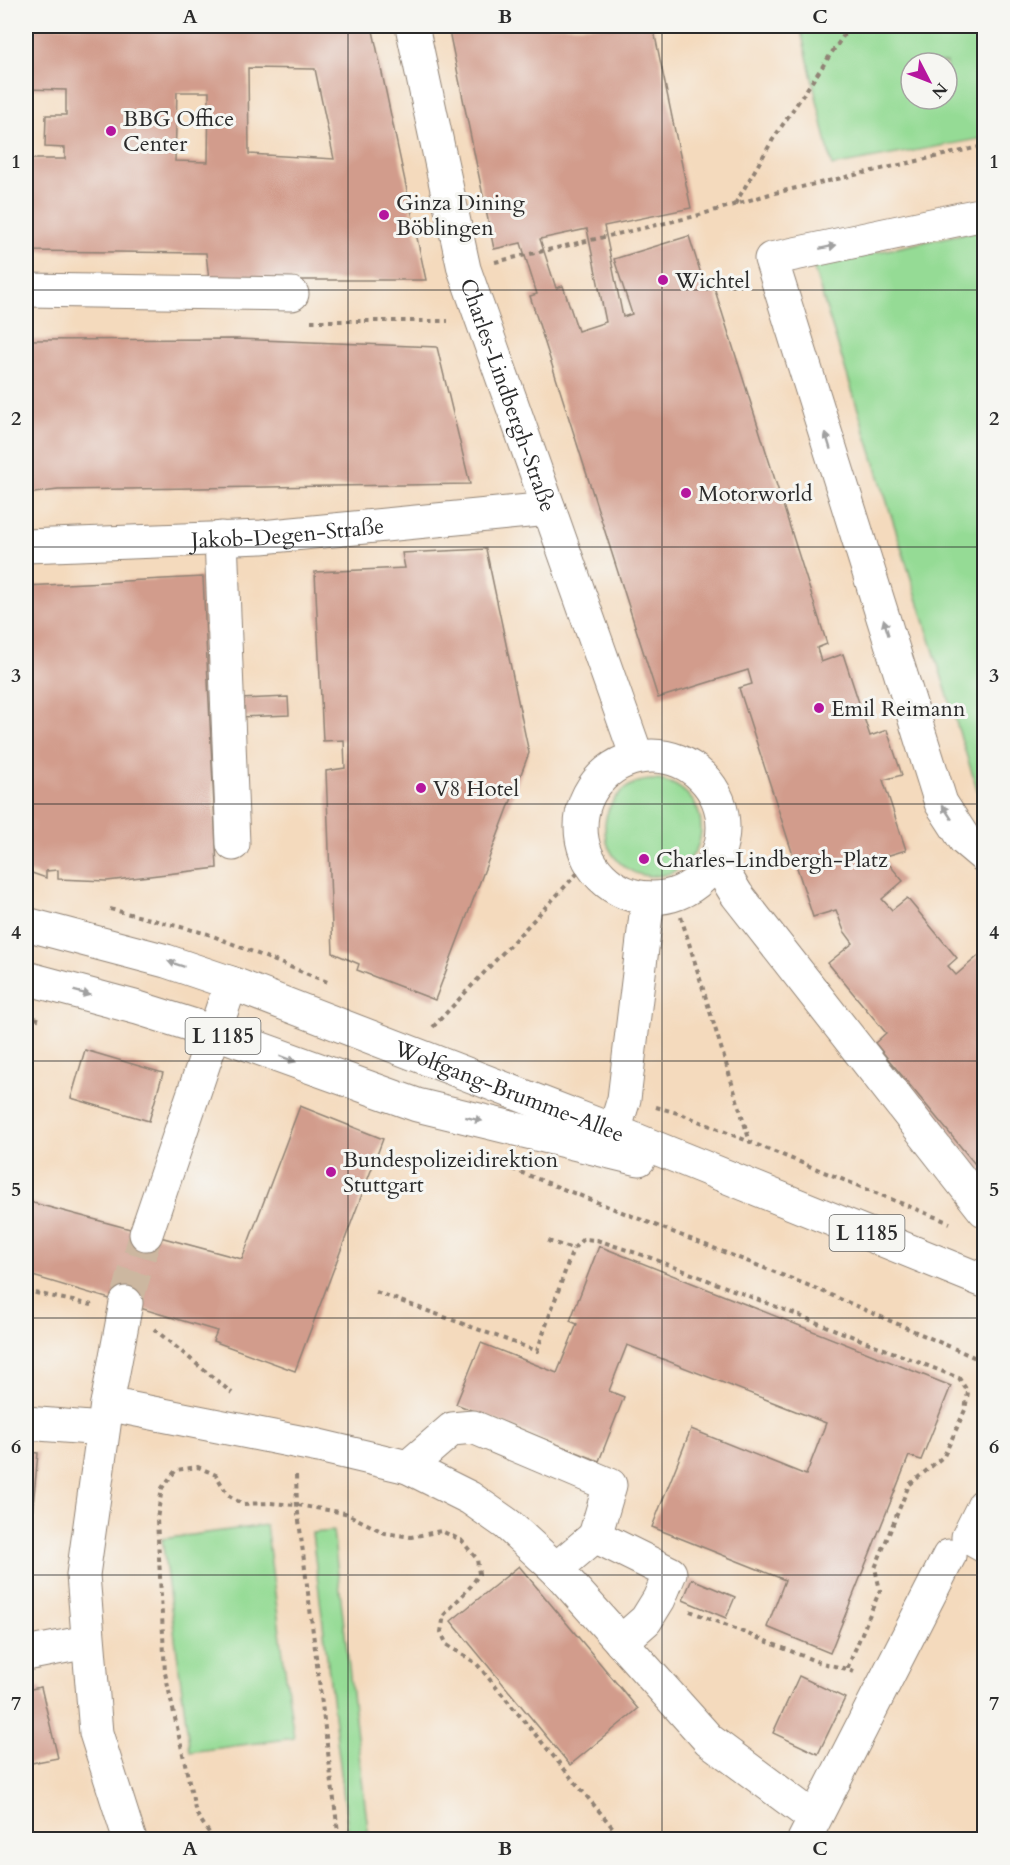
<svg xmlns="http://www.w3.org/2000/svg" width="1010" height="1865" font-family="Cardo,serif">
<rect width="100%" height="100%" fill="#f6f6f2"/>
<filter id="ink" filterUnits="userSpaceOnUse"><feTurbulence type="fractalNoise" baseFrequency=".0167" numOctaves="2"/><feDisplacementMap in="SourceGraphic" scale="12" xChannelSelector="R" yChannelSelector="G"/><feConvolveMatrix kernelMatrix="1 2 1 2 8 2 1 2 1" color-interpolation-filters="sRGB"/></filter>
<filter id="wash" filterUnits="userSpaceOnUse"><feTurbulence type="fractalNoise" baseFrequency=".008" numOctaves="4" result="noise"/><feDisplacementMap in="SourceGraphic" scale="24" xChannelSelector="R" yChannelSelector="G"/><feGaussianBlur stdDeviation="1.35" result="paint"/><feColorMatrix in="noise" values="0 0 0 0 0 0 0 0 0 0 0 0 0 0 0 0 0 1.4 0 .05"/><feComposite in="paint" operator="in"/></filter>
<g filter="url(#wash)">
<rect width="100%" height="100%" fill="#f4dabd"/>
<g fill="#95db95" stroke="#608360" stroke-width="1.5" fill-rule="evenodd">
<path d="M800,26H984V138L832,166ZM911,63H947V99H911Z"/>
<polygon points="984,229 984,800 978,792 813,266"/>
<circle cx="653" cy="828" r="48"/>
<polygon points="266,1525 294,1738 190,1752 162,1539"/>
<polygon points="333,1531 369,1839 349,1839 312,1533"/>
</g>
<g id="blocks">
<g fill="#d29c8c" fill-rule="evenodd">
<path d="M26,26H372L426,280H209L206,253L26,251V159H65V148L45,147L46,115H66V90L26,89ZM248,68L315,69L334,159L249,154ZM177,92H209L208,162L175,161Z"/>
<path d="M448,26H653L691,208L604,226L623,317L632,314L614,259L689,236L706,290L714,287L827,644L817,648L821,662L843,654L870,736L887,730L902,775L883,780L906,850L883,857L903,881L882,899L892,910L907,898L957,958L948,966L956,975L984,951V1175L875,1043L886,1033L828,963L853,943L844,931L836,910L813,917L739,688L752,684L748,670L658,698L530,296L537,294L521,243L494,249ZM587,229L606,322L578,331L563,286L556,288L540,239Z"/>
<polygon points="236,339 437,347 470,484 58,490 26,494 26,340"/>
<polygon points="486,549 529,753 435,1000 357,970 359,964 333,953 326,771 345,768 344,740 323,741 315,572 405,568 402,553"/>
<polygon points="203,577 217,868 107,881 58,879 58,870 46,871 46,878 26,871 26,586"/>
<polygon points="288,697 289,715 240,717 239,699"/>
<polygon points="85,1050 163,1073 149,1121 71,1098"/>
<polygon points="300,1106 383,1139 295,1371 213,1341 217,1331 26,1274 26,1201 242,1259"/>
<polygon points="599,1246 951,1386 921,1460 909,1456 830,1653 767,1627 785,1580 652,1527 691,1429 806,1475 826,1423 627,1345 609,1391 624,1397 599,1461 456,1404 481,1343 557,1373 577,1324 570,1321"/>
<polygon points="26,1452 38,1453 31,1527 26,1527"/>
<polygon points="519,1566 638,1709 570,1765 451,1621"/>
<polygon points="692,1579 735,1597 726,1618 683,1600"/>
<polygon points="799,1676 845,1698 818,1754 773,1733"/>
<polygon points="41,1687 58,1758 26,1764 26,1690"/>
</g>
</g>
</g>
<g filter="url(#ink)">
<use href="#blocks" fill-opacity="0" stroke="#908274" stroke-width="1.5"/>
<g fill="none" stroke-linecap="round" stroke-linejoin="round">
<polyline stroke="#ccb7a0" stroke-width="33" stroke-dasharray="33 16" stroke-linecap="butt" points="126,1303 146,1234"/>
<defs>
<g id="minor">
<path id="s1" d="M412,26L464,269L637,757"/>
<polyline points="984,214 771,259 941,803 965,840 984,856"/>
<polyline points="26,290 292,294"/>
<polyline points="221,538 233,844"/>
<path id="s2" d="M26,546L262,537L549,509"/>
<circle cx="652" cy="827" r="71"/>
<polyline points="715,859 737,895 984,1210"/>
<polyline points="614,1131 624,1099 648,898"/>
<polyline points="146,1234 231,983"/>
<polyline points="126,1303 107,1404 83,1575 96,1733 130,1840"/>
<polyline points="107,1404 319,1446 408,1467 470,1498 507,1524 556,1569 709,1740 814,1818"/>
<polyline points="26,1423 103,1429"/>
<polyline points="408,1467 452,1429 473,1427 610,1485 595,1536"/>
<polyline points="984,1505 968,1537 984,1546"/>
<polyline points="556,1569 595,1536 670,1573 659,1599 646,1620 621,1642"/>
<polyline points="26,1654 87,1642"/>
<polyline points="804,1840 949,1556"/>
</g>
<g id="major">
<path id="s3" d="M26,924L166,961L231,983L614,1131L984,1281"/>
<polyline points="26,978 138,1008 214,1032 417,1105 639,1159"/>
</g>
</defs>
<use href="#minor" stroke="#908274" stroke-width="35"/>
<use href="#major" stroke="#908274" stroke-width="35"/>
<g stroke="#908274" stroke-width="4" stroke-dasharray="4.5 4.5" stroke-linecap="butt">
<polyline points="735,204 775,136 850,26"/>
<polyline points="495,262 696,216 770,194 984,146"/>
<polyline points="311,321 448,321"/>
<polyline points="110,909 208,934 330,983"/>
<polyline points="681,917 750,1142"/>
<polyline points="26,1016 42,1020"/>
<polyline points="433,1027 589,861"/>
<polyline points="656,1107 681,1114 950,1223"/>
<polyline points="487,1159 810,1286 976,1358 984,1340"/>
<polyline points="548,1241 573,1249 583,1239 597,1240 651,1258 959,1378 968,1392 965,1410 944,1456 909,1485 875,1568 880,1590 847,1669"/>
<polyline points="26,1291 92,1305"/>
<polyline points="376,1292 537,1351 573,1249"/>
<polyline points="154,1329 232,1393"/>
<polyline points="296,1475 297,1505 339,1840"/>
<polyline points="690,1611 818,1662 847,1669 854,1672"/>
<polyline points="214,1840 196,1813 165,1673 157,1519 162,1488 176,1470 198,1467 216,1475 228,1495 242,1504 270,1503 297,1505 345,1513 385,1533 411,1537 441,1531 461,1540 477,1559 479,1574 471,1586 444,1615 441,1632 447,1645 476,1663 623,1840"/>
</g>
<use href="#minor" stroke="#fff" stroke-width="33"/>
<use href="#major" stroke="#fff" stroke-width="33"/>
</g>
<defs><path id="oneway-solid" d="M-6-.8H1V-3.2L6.5 0L1 3.2V.8H-6Z" transform="scale(1.5)"/></defs>
<g fill="#a0a0a0">
<use href="#oneway-solid" transform="translate(828 247) rotate(-12)"/>
<use href="#oneway-solid" transform="translate(828 441) rotate(-107)"/>
<use href="#oneway-solid" transform="translate(886 627) rotate(-107)"/>
<use href="#oneway-solid" transform="translate(947 812) rotate(-123)"/>
<use href="#oneway-solid" transform="translate(176 964) rotate(-161)"/>
<use href="#oneway-solid" transform="translate(82 993) rotate(15)"/>
<use href="#oneway-solid" transform="translate(288 1059) rotate(20)"/>
<use href="#oneway-solid" transform="translate(474 1119) rotate(14)"/>
</g>
</g>
<path fill="none" stroke="#2b2b2b" stroke-width="1.5" stroke-opacity="0.55" d="M348,26V1840M662,26V1840M26,290H984M26,547H984M26,804H984M26,1061H984M26,1318H984M26,1575H984"/>
<g fill="#b5179e" stroke="#f6f6f2" stroke-width="2">
<circle cx="111" cy="131" r="6"/>
<circle cx="384" cy="215" r="6"/>
<circle cx="663" cy="280" r="6"/>
<circle cx="686" cy="493" r="6"/>
<circle cx="819" cy="708" r="6"/>
<circle cx="421" cy="788" r="6"/>
<circle cx="644" cy="859" r="6"/>
<circle cx="331" cy="1172" r="6"/>
</g>
<g text-anchor="middle" stroke-width="6" stroke-linejoin="round" paint-order="stroke">
<g fill="#f6f6f2" stroke="#686867" stroke-width="1.5">
<rect x="185.5" y="1018" width="75" height="36" rx="4.5"/>
<rect x="829.5" y="1215" width="75" height="36" rx="4.5"/>
</g>
<g font-size="21" font-weight="bold" fill="#2b2b2b">
<text x="223" y="1043">L 1185</text>
<text x="867" y="1240">L 1185</text>
</g>
<g font-size="22" fill="#2b2b2b" stroke="#f6f6f2" text-anchor="start">
<text x="123" y="126">BBG Office<tspan x="123" dy="25">Center</tspan></text>
<text x="396" y="210">Ginza Dining<tspan x="396" dy="25">Böblingen</tspan></text>
<text x="675" y="288">Wichtel</text>
<text x="698" y="501">Motorworld</text>
<text x="831" y="716">Emil Reimann</text>
<text x="433" y="796">V8 Hotel</text>
<text x="656" y="867">Charles-Lindbergh-Platz</text>
<text x="343" y="1167">Bundespolizeidirektion<tspan x="343" dy="25">Stuttgart</tspan></text>
</g>
<g font-size="22" fill="#2b2b2b" stroke="#f6f6f2">
<text dy="8" stroke="none"><textPath href="#s1" startOffset="382">Charles-Lindbergh-Straße</textPath></text>
<text dy="8" stroke="none"><textPath href="#s2" startOffset="262">Jakob-Degen-Straße</textPath></text>
<text dy="8" stroke="none"><textPath href="#s3" startOffset="512">Wolfgang-Brumme-Allee</textPath></text>
</g>
</g>
<rect width="1010" height="1865" fill="none" stroke="#f6f6f2" stroke-width="66"/>
<g transform="translate(929 81) rotate(132)"><circle r="28" fill="#f6f6f2" stroke="#a5a5a2" stroke-width="1.5"/>
<path d="M0-4.5L10 22L0 15L-10 22Z" fill="#b5179e"/>
<text y="-9" font-size="16" font-weight="bold" text-anchor="middle" fill="#2b2b2b">N</text>
</g>
<rect x="33" y="33" width="944" height="1799" fill="none" stroke="#2b2b2b" stroke-width="2"/>
<g font-size="20" text-anchor="middle" font-weight="bold" fill="#2b2b2b">
<text x="190" y="23">A</text>
<text x="505" y="23">B</text>
<text x="820" y="23">C</text>
<text x="16" y="168">1</text>
<text x="994" y="168">1</text>
<text x="16" y="425">2</text>
<text x="994" y="425">2</text>
<text x="16" y="682">3</text>
<text x="994" y="682">3</text>
<text x="16" y="939">4</text>
<text x="994" y="939">4</text>
<text x="16" y="1196">5</text>
<text x="994" y="1196">5</text>
<text x="16" y="1453">6</text>
<text x="994" y="1453">6</text>
<text x="16" y="1710">7</text>
<text x="994" y="1710">7</text>
<text x="190" y="1855">A</text>
<text x="505" y="1855">B</text>
<text x="820" y="1855">C</text>
</g>
</svg>
